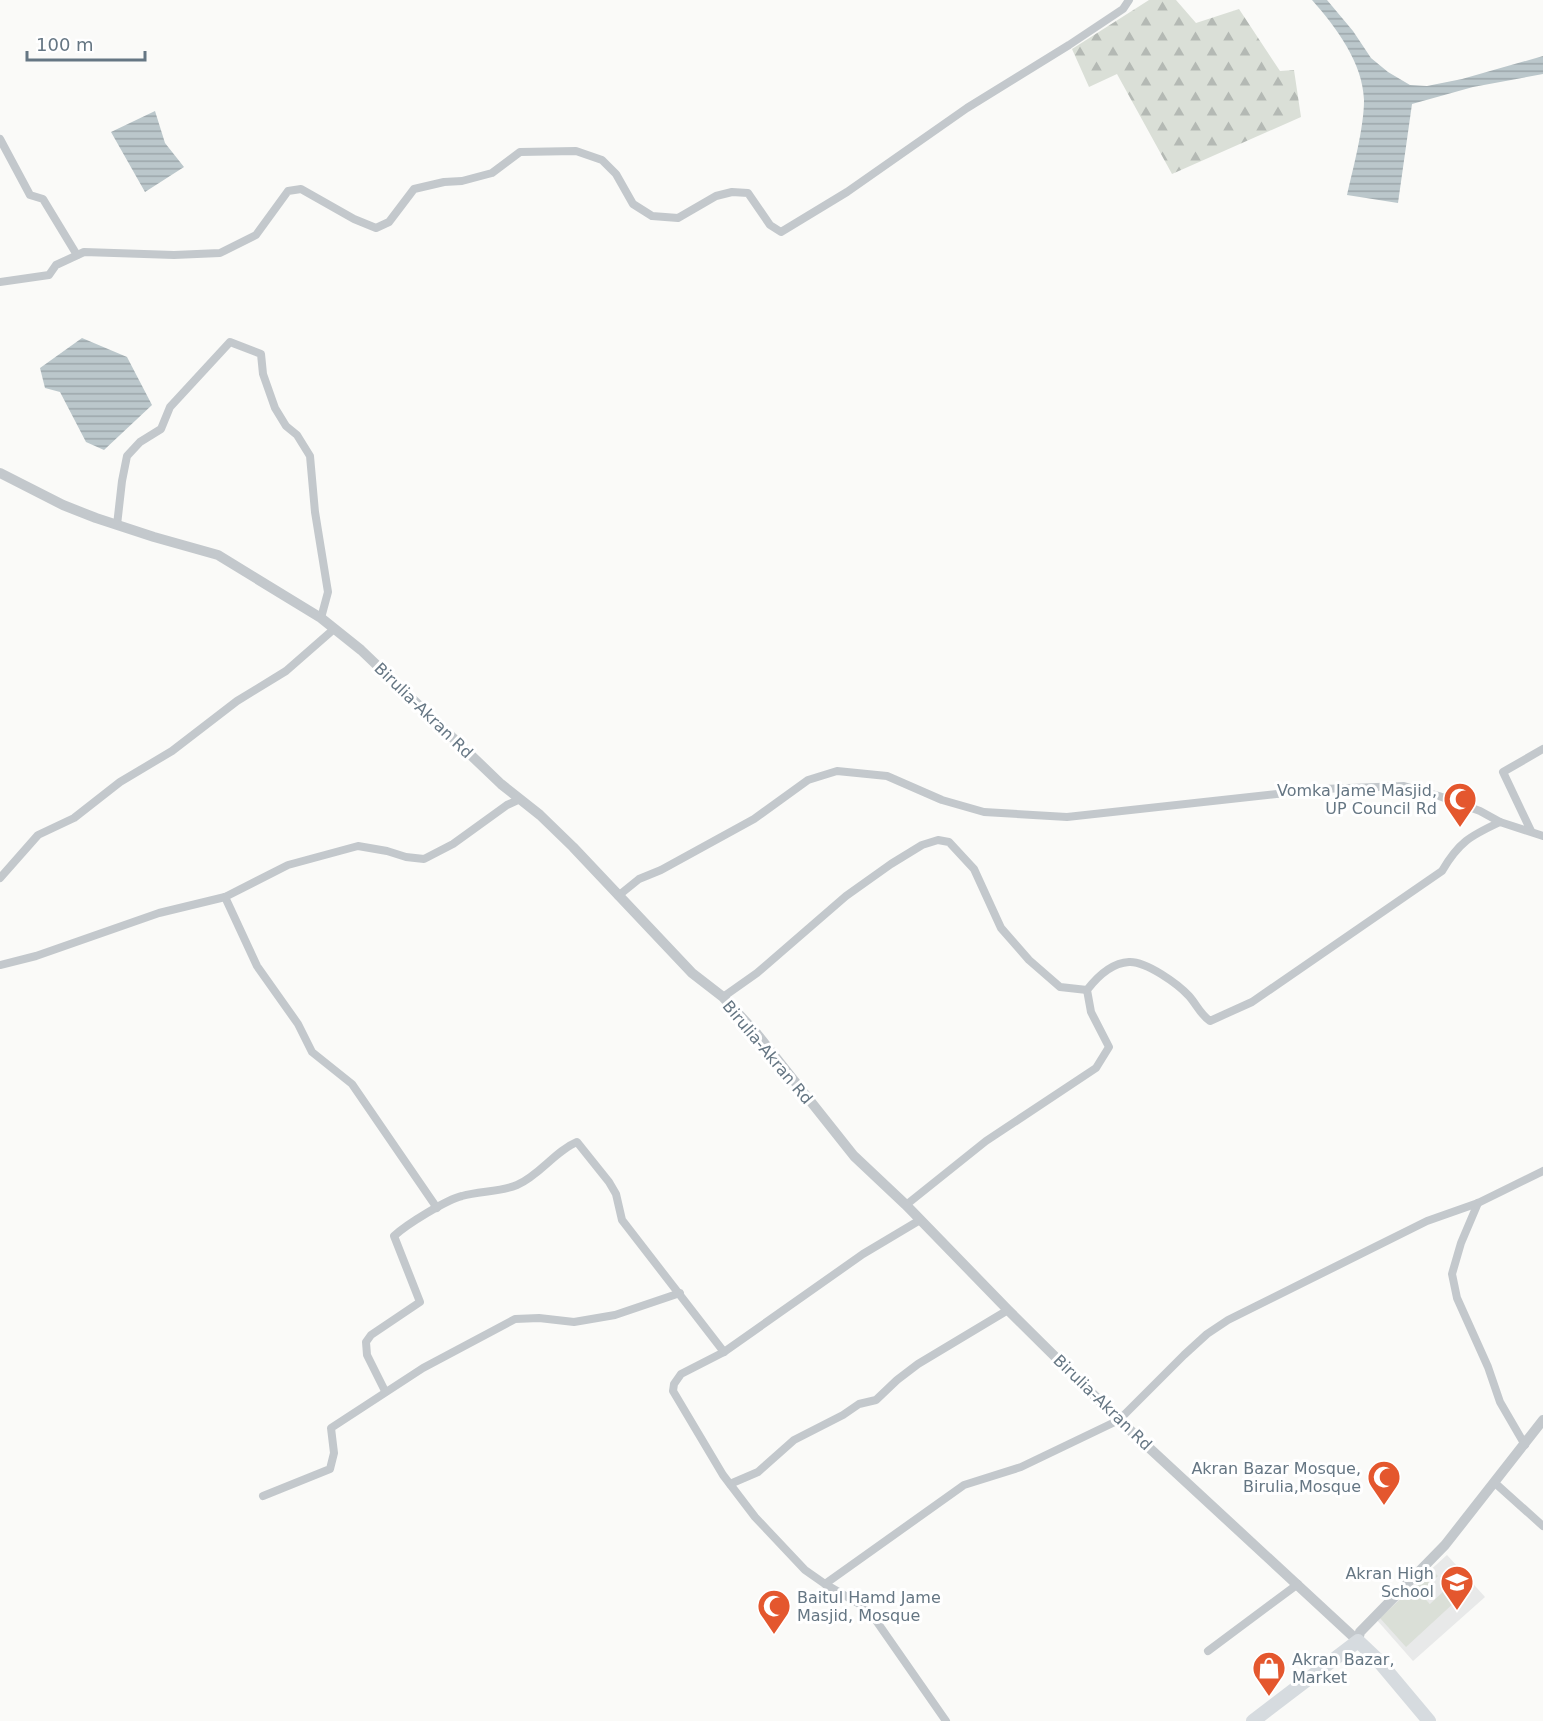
<svg xmlns="http://www.w3.org/2000/svg" width="1543" height="1721" font-family="'DejaVu Sans',sans-serif">
<defs>
<pattern id="forest-firs" width="22" height="20" patternUnits="userSpaceOnUse" patternTransform="scale(1.5)"><rect width="22" height="20" fill="#dadfd7"/><path d="M5 1l3.5 6h-7zM16 11l3.5 6h-7z" fill="#b4b9b4"/></pattern>
<pattern id="water-rules" width="6" height="5" patternUnits="userSpaceOnUse" patternTransform="scale(1.5)"><rect width="6" height="5" fill="#bbc7cb"/><path d="M0 2.5h6" fill="none" stroke="#9ca6aa"/></pattern>
</defs>
<rect width="100%" height="100%" fill="#fafaf8"/>
<path fill="#e8e9e9" fill-rule="evenodd" d="M1447,1555L1485,1597L1413,1661L1376,1619ZM1438,1577L1420,1593L1430,1604L1380,1618Z"/>
<polygon fill="url(#forest-firs)" points="1149,0 1176,0 1196,23 1239,9 1280,71 1294,70 1301,117 1172,174 1117,74 1089,87 1072,49"/>
<polygon fill="#dadfd7" points="1432,1570 1438,1576 1420,1593 1430,1604 1446,1589 1457,1600 1406,1647 1380,1618"/>
<g fill="url(#water-rules)">
<path d="M1312,0H1327L1353,31L1371,58L1388,72L1410,85L1427,86L1462,79L1543,56V74L1473,87L1412,104L1398,203L1347,195C1353,168 1364,128 1364,100C1363,63 1336,27 1312,0Z"/>
<polygon points="155,111 165,143 184,167 145,192 111,132"/>
<polygon points="82,338 127,357 152,405 104,450 86,442 60,392 45,388 40,368"/>
</g>
<g fill="none" stroke-linecap="round" stroke-linejoin="round">
<g stroke="#c3c8cc" stroke-width="8">
<polyline points="0,139 30,195 43,199 77,255"/>
<polyline points="0,282 49,275 56,265 84,252 174,255 220,253 256,235 288,191 301,189 354,219 376,228 389,222 414,189 444,182 462,181 492,173 520,152 576,151 602,160 616,174 633,204 652,216 678,218 716,196 732,192 748,193 770,225 781,232 847,192 967,108 1069,45 1123,9 1129,0"/>
<polyline points="117,525 122,481 127,456 140,442 161,429 170,407 230,342 261,354 263,374 275,408 286,426 297,435 310,456 315,512 328,592 321,618"/>
<polyline points="1531,831 1503,772 1543,749"/>
<polyline points="0,878 38,835 74,818 120,782 172,751 237,701 286,671 334,629"/>
<polyline points="618,896 639,879 661,870 754,819 808,780 837,771 887,776 942,800 984,812 1067,817 1322,789 1404,786 1439,796 1480,811 1500,822"/>
<polyline points="225,897 257,966 298,1024 312,1052 352,1084 437,1208"/>
<polyline points="0,965 36,956 159,913 225,897 288,865 358,846 387,851 406,857 424,859 453,844 507,805 520,799"/>
<polyline points="723,997 757,973 846,896 891,864 922,845 938,840 949,842 974,869 1001,928 1029,960 1060,987 1087,990"/>
<polyline points="1478,1203 1461,1243 1452,1274 1457,1298 1488,1367 1500,1402 1525,1445"/>
<path d="M906,1205L986,1141L1096,1068L1109,1047L1091,1012L1087,990C1097,977 1111,963 1129,962C1146,961 1178,984 1189,996C1197,1005 1200,1014 1210,1021L1252,1002L1442,871C1459,842 1470,836 1500,822L1543,836"/>
<polyline points="920,1220 863,1254 724,1352 681,1374 674,1384 673,1391 723,1475 755,1517 805,1570 825,1584 868,1609 946,1721"/>
<path d="M385,1391L367,1355L366,1342L371,1335L420,1302L394,1236C407,1224 446,1200 462,1196C480,1191 500,1192 517,1185C540,1175 555,1151 577,1142L609,1182L616,1194L622,1220L724,1352"/>
<polyline points="1495,1483 1543,1526"/>
<polyline points="730,1484 758,1472 794,1440 843,1415 859,1404 876,1400 897,1380 918,1364 1008,1310"/>
<polyline points="263,1496 330,1469 334,1453 331,1428 423,1368 515,1319 539,1318 574,1322 615,1315 680,1293"/>
<polyline points="825,1584 964,1485 1021,1467 1119,1420 1184,1355 1207,1334 1228,1320 1427,1221 1478,1203 1543,1171"/>
<polyline points="1208,1651 1298,1584"/>
</g>
<polyline stroke="#c3c8cc" stroke-width="10" points="0,473 63,505 96,518 154,537 218,555 321,618 361,650 501,784 540,815 573,847 692,973 723,997 757,1034 854,1156 906,1205 1008,1310 1119,1420 1358,1641 1360,1632 1445,1545 1543,1420"/>
<polyline stroke="#d6dbdf" stroke-width="14" points="1253,1721 1358,1641 1377,1659 1429,1721"/>
</g>
<defs>
<symbol id="mosque-pin" viewBox="-11 -11 22 30"><path d="M0 17L-7.5 6A9.5 9.5 0 1 1 7.5 6Z" fill="#e4572e" stroke="#fff"/><path d="M3.5-4.9A6 6 0 1 0 3.5 4.9A5 5 0 1 1 3.5-4.9Z" fill="#fff"/></symbol>
<symbol id="school-pin" viewBox="-11 -11 22 30"><path d="M0 17L-7.5 6A9.5 9.5 0 1 1 7.5 6Z" fill="#e4572e" stroke="#fff"/><path d="M0-5L7-2L0 1L-7-2ZM-4 1L0 2.5L4 1V4Q0 6-4 4Z" fill="#fff"/></symbol>
<symbol id="shop-pin" viewBox="-11 -11 22 30"><path d="M0 17L-7.5 6A9.5 9.5 0 1 1 7.5 6Z" fill="#e4572e" stroke="#fff"/><path d="M-5-2.5h2.3a2.7 3.5 0 0 1 5.4 0H5L5.5 6h-11ZM-1.5-2.5h3a1.5 2.3 0 0 0-3 0Z" fill="#fff"/></symbol>
</defs>
<g fill-rule="evenodd">
<use href="#mosque-pin" x="1441" y="780" width="38" height="52"/>
<use href="#mosque-pin" x="1365" y="1458" width="38" height="52"/>
<use href="#school-pin" x="1438" y="1563" width="38" height="52"/>
<use href="#mosque-pin" x="755" y="1587" width="38" height="52"/>
<use href="#shop-pin" x="1250" y="1649" width="38" height="52"/>
</g>
<g text-anchor="middle" stroke-width="6" stroke-linejoin="round" paint-order="stroke">
<g font-size="16" fill="#657683" stroke="#fff">
<text transform="translate(424 710) rotate(44)" y="6">Birulia-Akran Rd</text>
<text transform="translate(768 1052) rotate(50)" y="6">Birulia-Akran Rd</text>
<text transform="translate(1103 1402) rotate(44)" y="6">Birulia-Akran Rd</text>
</g>
<g font-size="16" fill="#657683" stroke="#fff" text-anchor="end">
<text x="1437" y="796">Vomka Jame Masjid,<tspan x="1437" dy="18">UP Council Rd</tspan></text>
<text x="1361" y="1474">Akran Bazar Mosque,<tspan x="1361" dy="18">Birulia,Mosque</tspan></text>
<text x="1434" y="1579">Akran High<tspan x="1434" dy="18">School</tspan></text>
<text x="797" y="1603" text-anchor="start">Baitul Hamd Jame<tspan x="797" dy="18">Masjid, Mosque</tspan></text>
<text x="1292" y="1665" text-anchor="start">Akran Bazar,<tspan x="1292" dy="18">Market</tspan></text>
</g>
</g>
<path d="M27 51v9h118v-9" fill="none" stroke="#657683" stroke-width="3"/>
<text x="36" y="51" font-size="18" fill="#657683" stroke="#ffffff" stroke-width="4.5" paint-order="stroke">100 m</text>
</svg>
